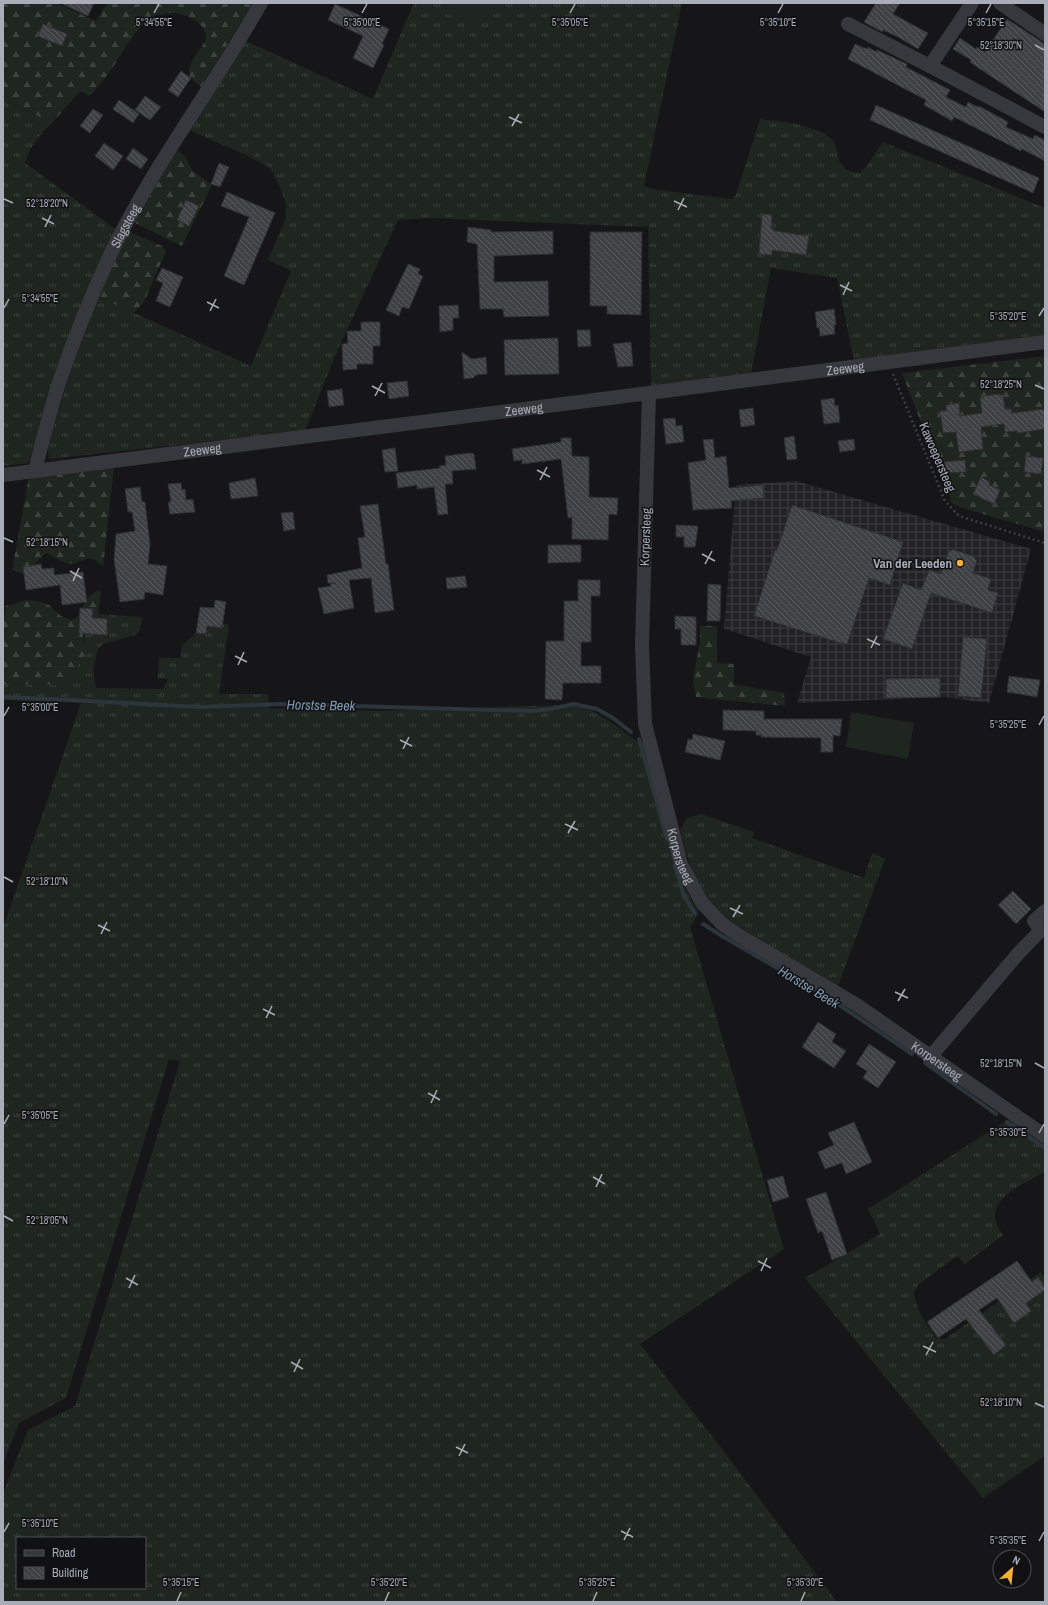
<svg xmlns="http://www.w3.org/2000/svg" width="1048" height="1605" font-family="'Archivo Narrow',sans-serif">
<defs>
<pattern id="industrial-grid" width="8" height="8" patternUnits="userSpaceOnUse"><rect width="8" height="8" fill="#222225"/><path d="M0 4h8M4 0v8" fill="none" stroke="#3f3f43"/></pattern>
<pattern id="grass-tufts" width="24" height="20" patternUnits="userSpaceOnUse"><rect width="24" height="20" fill="#1e261f"/><path d="M3 7l-1-3M5 7V3M7 7l1-3M15 17l-1-3M17 17v-4M19 17l1-3" fill="none" stroke="#3c433d"/></pattern>
<pattern id="forest-firs" width="22" height="20" patternUnits="userSpaceOnUse"><rect width="22" height="20" fill="#1e261f"/><path d="M5 1l3.5 6h-7zM16 11l3.5 6h-7z" fill="#3c433d"/></pattern>
<pattern id="building-back-hatch" width="6" height="6" patternUnits="userSpaceOnUse"><rect width="6" height="6" fill="#404145"/><path d="M-1 5l2 2M0 0l6 6M5-1l2 2" fill="none" stroke="#595a5e"/></pattern>
</defs>
<rect width="100%" height="100%" fill="#161618"/>
<polygon fill="url(#industrial-grid)" points="796,481 1031,549 989,703 945,697 797,703 811,657 724,629 736,485"/>
<g fill="url(#grass-tufts)" fill-rule="evenodd">
<path d="M414,3H682L644,186L657,190L732,199L736,195L760,119C778,121 815,125 829,137C844,149 830,171 860,173L866,167L883,142L1045,208V336L854,361L837,278L771,268L751,374L651,386L648,227L428,218L398,220L335,356L305,431L49,459L48,451L49,442L85,323L97,296L251,366L291,271L268,260L285,221L286,204L280,187L270,168L246,155L189,130L246,41L373,99Z"/>
<path d="M3,98L52,123C39,136 31,144 25,163L118,231L28,463L3,466Z"/>
<path d="M98,614L142,617L140,630L135,635L103,644L98,649L93,669L96,688L163,689L168,679H158L159,658H180L182,646L199,630L205,622L229,625L219,694H268L269,708L379,711L565,705C574,706 584,707 592,711C612,720 628,737 647,747L680,876L688,894L699,913L690,927L784,1249L640,1344L725,1453L837,1602H3V1493L28,1430L75,1406L180,1061L169,1059L66,1398L19,1423L3,1464V928L81,703L3,700V684L66,685L87,646C79,632 89,625 98,614ZM17,1538H145V1588H17Z"/>
<polygon points="701,814 754,832 752,838 864,878 872,853 885,859 838,986 733,926 708,904 694,879 680,830 687,818"/>
<path d="M1009,1119L1045,1142V1172C1029,1181 992,1196 995,1218C996,1224 1000,1230 1003,1235L965,1264L957,1256L919,1284L914,1292C915,1309 928,1326 937,1339H945L1041,1272L1045,1278V1456L983,1498L805,1278L880,1234L868,1209Z"/>
</g>
<g fill="url(#forest-firs)">
<path d="M3,3H56L96,21L107,3H254L250,8L201,87C197,83 188,78 189,71C191,51 221,40 196,21C190,17 180,13 173,13C169,13 165,13 161,14C139,18 123,53 111,70C105,79 98,87 90,96L80,91L52,123L3,98Z"/>
<polygon points="176,150 183,154 193,171 212,185 182,246 133,222"/>
<polygon points="128,231 162,246 166,251 145,300 134,313 97,296"/>
<polygon points="1045,356 1045,532 959,507 952,503 902,373"/>
<path d="M114,467L103,567C86,548 83,567 66,563C59,561 53,556 46,553C38,559 33,568 25,574L12,570L29,477Z"/>
<path d="M101,590L98,614L83,634V640L87,646L86,653L66,685L3,684V624L6,606L26,600L38,601L49,605L61,616L71,620L78,617C83,606 87,593 101,590Z"/>
<polygon points="700,626 717,626 717,663 734,664 734,684 784,693 785,706 696,697 693,679 700,641"/>
</g>
<g fill="#1e261f">
<polygon points="447,3 491,3 481,26 476,28 444,12"/>
<polygon points="851,712 914,723 908,759 846,747"/>
</g>
<g fill="none" stroke-linecap="round" stroke-linejoin="round">
<g stroke="#2c353c" stroke-width="4">
<polyline points="3,697 71,700 199,707 282,704 532,711 550,709 574,704 597,709 613,718 631,732"/>
<polyline points="639,739 667,839"/>
<polyline points="675,866 684,896 695,914"/>
<polyline points="703,924 722,936 832,1000 912,1054"/>
<polyline points="925,1063 996,1114"/>
<polyline points="1007,1122 1045,1148"/>
</g>
</g>
<g fill="url(#building-back-hatch)" stroke="#303034">
<polygon points="60,3 94,3 88,16"/>
<polygon points="876,3 900,3 893,14 928,33 918,49 898,37 883,30 882,32 864,22"/>
<polygon points="335,4 389,29 382,44 384,45 373,68 353,58 363,36 328,20"/>
<polygon points="1007,19 1045,44 1045,112 977,67 970,62 971,60 953,49 960,38 976,49 977,47 985,52"/>
<polygon points="43,24 67,34 62,46 38,36"/>
<polygon points="855,44 867,49 868,47 876,52 877,50 907,64 906,67 950,90 946,97 966,107 968,102 978,107 979,106 1008,122 1006,127 1033,139 1034,135 1045,140 1045,161 1022,149 1021,151 954,117 952,121 924,105 926,100 848,59"/>
<polygon points="181,71 191,78 178,97 168,90"/>
<polygon points="145,96 161,107 150,120 135,110"/>
<polygon points="119,100 139,114 133,123 113,109"/>
<polygon points="876,105 1039,178 1033,193 870,120"/>
<polygon points="93,109 103,115 90,133 80,126"/>
<polygon points="104,143 123,156 113,170 95,156"/>
<polygon points="133,148 148,159 141,169 126,159"/>
<polygon points="219,163 229,167 220,187 211,184"/>
<polygon points="227,192 275,213 244,285 224,276 249,217 221,206"/>
<polygon points="186,200 199,206 189,226 177,220"/>
<polygon points="762,214 772,215 771,229 774,229 774,231 809,236 806,255 772,250 772,255 759,254"/>
<polygon points="468,227 491,230 491,232 553,231 553,254 494,256 494,282 548,281 549,316 504,317 503,309 480,309 477,244 467,242"/>
<polygon points="590,232 642,232 641,315 607,314 607,306 590,306"/>
<polygon points="408,264 420,269 418,274 423,276 409,309 402,307 399,316 386,310"/>
<polygon points="162,268 183,277 170,307 156,301 163,283 156,280"/>
<polygon points="458,305 459,318 453,318 453,330 440,332 439,306"/>
<polygon points="834,309 836,325 834,325 835,334 820,336 819,327 817,328 815,312"/>
<polygon points="361,322 380,322 380,346 373,346 373,364 357,364 357,369 343,370 342,344 348,343 347,331 361,331"/>
<polygon points="577,330 590,330 591,346 578,347"/>
<polygon points="558,338 559,374 505,375 504,340"/>
<polygon points="631,342 633,366 618,367 613,344"/>
<polygon points="462,352 472,359 486,357 487,374 476,375 473,378 464,379"/>
<polygon points="407,381 409,396 389,399 387,383"/>
<polygon points="342,389 344,405 329,407 327,391"/>
<polygon points="1000,394 1000,395 1003,395 1005,409 1011,409 1012,413 1045,409 1045,429 1017,433 1017,431 1005,432 1004,424 981,427 983,449 959,452 956,432 943,433 940,411 947,411 946,405 959,403 960,416 982,413 980,398 983,398 983,396"/>
<polygon points="834,398 835,406 838,405 840,422 824,424 821,400"/>
<polygon points="753,408 755,425 741,427 739,410"/>
<polygon points="675,418 676,426 682,425 684,442 666,444 663,419"/>
<polygon points="794,436 797,459 787,460 784,438"/>
<polygon points="561,438 571,438 572,456 589,457 589,497 618,498 617,515 609,514 608,540 572,539 572,517 568,518 561,459 522,464 522,460 514,461 512,449 561,442"/>
<polygon points="713,439 715,458 726,456 729,488 763,485 764,498 731,501 732,508 693,510 688,463 706,460 703,440"/>
<polygon points="854,439 855,450 840,452 838,441"/>
<polygon points="395,448 398,471 385,472 382,450"/>
<polygon points="470,453 474,454 476,469 452,471 453,484 445,484 448,514 438,515 434,487 417,489 417,485 398,488 396,473 440,468 439,466 446,465 445,456"/>
<polygon points="1026,456 1043,458 1041,474 1024,472"/>
<polygon points="965,460 966,472 945,473 944,462"/>
<polygon points="981,477 990,482 989,485 1000,490 994,504 973,494"/>
<polygon points="255,478 258,496 231,499 229,483"/>
<polygon points="181,483 182,490 185,489 186,500 193,499 195,512 170,514 168,502 171,502 168,484"/>
<polygon points="140,487 142,502 145,502 150,544 148,564 167,566 163,595 145,592 144,599 120,602 114,559 116,534 135,531 132,512 128,512 125,489"/>
<polygon points="378,504 386,564 388,564 394,610 375,613 371,578 349,580 354,608 324,614 318,588 331,586 330,584 336,583 328,583 327,575 362,568 358,538 365,537 360,506"/>
<polygon points="792,505 903,542 890,585 869,578 847,645 754,616 775,550 777,550"/>
<polygon points="293,512 295,529 284,531 281,513"/>
<polygon points="676,525 698,526 695,547 684,547 684,537 676,537"/>
<polygon points="548,545 581,545 581,562 548,563"/>
<polygon points="952,549 975,557 975,559 977,560 973,573 991,579 988,590 998,593 992,613 931,593 912,649 883,639 903,583 921,590 929,570 941,574 949,550 952,551"/>
<polygon points="41,564 42,569 54,568 54,575 83,572 87,602 62,605 60,585 26,590 23,567"/>
<polygon points="465,576 467,587 447,589 446,578"/>
<polygon points="578,580 600,580 600,596 591,596 591,642 581,642 581,666 601,666 601,683 563,683 562,700 545,699 546,641 564,641 564,601 578,601"/>
<polygon points="708,584 721,585 720,621 707,621"/>
<polygon points="215,600 226,602 222,628 207,626 206,634 196,633 200,607 214,608"/>
<polygon points="80,608 93,609 92,618 107,619 107,635 79,633"/>
<polygon points="675,616 696,617 696,645 681,645 681,629 675,629"/>
<polygon points="963,637 987,639 981,698 958,696"/>
<polygon points="1009,676 1040,680 1037,697 1007,692"/>
<polygon points="940,678 940,697 886,698 886,679"/>
<polygon points="723,710 764,711 764,719 842,719 840,736 833,735 833,752 821,752 821,738 761,737 761,735 756,735 756,731 723,730"/>
<polygon points="693,734 725,741 720,760 685,752 688,739 692,740"/>
<polygon points="1013,891 1031,909 1016,924 998,905"/>
<polygon points="818,1022 836,1034 832,1042 846,1051 834,1068 802,1047"/>
<polygon points="869,1044 896,1062 878,1088 863,1078 867,1071 856,1064"/>
<polygon points="854,1122 872,1162 846,1174 842,1163 825,1169 818,1152 834,1145 828,1133"/>
<polygon points="783,1176 789,1197 773,1202 767,1180"/>
<polygon points="826,1192 847,1254 832,1260 822,1231 818,1233 806,1199"/>
<polygon points="1017,1261 1032,1282 1038,1277 1045,1288 1045,1290 1026,1303 1031,1311 1014,1323 997,1298 979,1310 1006,1345 994,1355 966,1319 938,1338 927,1322"/>
</g>
<g fill="none" stroke-linecap="round" stroke-linejoin="round">
<polyline stroke="#3d3f44" stroke-width="2.5" stroke-dasharray="2 3" stroke-linecap="butt" points="893,374 945,501 959,516 1045,543"/>
<g stroke="#37383d" stroke-width="14">
<polyline points="1000,3 1045,34"/>
<polyline points="848,24 930,66 1045,127"/>
<polyline points="930,66 972,3"/>
<path id="s1" d="M649,394L642,646L645,724L681,864L702,903L722,924L738,935L857,1005L1045,1136"/>
<path id="s2" d="M35,470C43,440 50,410 60,380C75,335 93,291 113,249C155,163 214,86 261,3"/>
<path id="s3" d="M3,475C350,430 698,388 1045,342"/>
<polyline points="931,1056 1017,955 1041,930 1034,921 1045,911"/>
</g>
</g>
<path fill="none" stroke="#a8adb8" stroke-width="1.5" d="M154,13L159,4M362,13L367,4M570,13L575,4M778,13L783,4M986,13L991,4M1035,45L1044,50M509,117L522,123M512,126L519,114M4,199L13,203M674,201L687,207M678,210L684,198M42,218L54,224M45,227L51,215M840,285L852,291M843,295L849,282M207,302L219,308M4,308L9,299M210,311L216,299M1039,316L1044,308M1035,385L1044,389M372,386L385,393M375,396L382,383M537,470L550,477M540,480L547,467M4,538L13,542M702,554L715,561M705,564L712,551M70,571L82,578M73,581L79,568M867,639L880,645M871,648L877,636M235,656L247,662M238,665L244,652M4,716L9,707M1039,725L1044,716M400,740L412,746M403,749L409,737M565,824L578,830M568,833L575,821M4,877L13,882M730,908L743,914M733,917L740,905M98,925L110,931M101,934L107,922M895,992L908,998M898,1001L905,989M263,1009L275,1015M266,1018L272,1006M1035,1063L1044,1068M428,1093L440,1100M431,1103L437,1090M4,1124L9,1115M1039,1133L1044,1124M593,1177L605,1184M596,1187L602,1174M4,1216L13,1221M758,1261L771,1268M761,1271L767,1258M126,1278L138,1285M129,1288L135,1275M923,1346L936,1352M926,1355L933,1342M291,1362L303,1369M294,1372L300,1359M1035,1403L1044,1407M456,1447L468,1453M459,1456L465,1444M621,1531L633,1537M4,1532L9,1523M624,1540L630,1528M1039,1541L1044,1532M177,1601L181,1592M385,1601L389,1592M593,1601L597,1592M801,1601L805,1592"/>
<circle fill="#f2b134" stroke="#111113" stroke-width="1.5" cx="960" cy="563" r="4"/>
<g text-anchor="middle" stroke-width="3" stroke-linejoin="round" paint-order="stroke">
<g font-size="13" fill="#a8adb8" stroke="#111113">
<text dy="5" stroke="none"><textPath href="#s2" startOffset="261">Slagsteeg</textPath></text>
<text dy="5" stroke="none"><textPath href="#s3" startOffset="849">Zeeweg</textPath></text>
<text dy="5" stroke="none"><textPath href="#s3" startOffset="525">Zeeweg</textPath></text>
<text dy="5" stroke="none"><textPath href="#s3" startOffset="201">Zeeweg</textPath></text>
<text transform="translate(938 457) rotate(67)" y="5">Kawoepersteeg</text>
<text transform="translate(645 537) rotate(-88)" y="5">Korpersteeg</text>
<text dy="5" stroke="none"><textPath href="#s1" startOffset="467">Korpersteeg</textPath></text>
<text dy="5" stroke="none"><textPath href="#s1" startOffset="803">Korpersteeg</textPath></text>
</g>
<g font-size="13" font-weight="bold" fill="#a8adb8" stroke="#111113" text-anchor="end">
<text x="952" y="568">Van der Leeden</text>
</g>
<g font-size="14" font-style="italic" fill="#7f9bb3" stroke="#111113">
<text transform="translate(321 705) rotate(1)" y="5">Horstse Beek</text>
<text transform="translate(809 987) rotate(31)" y="5">Horstse Beek</text>
</g>
</g>
<g font-size="10" text-anchor="middle" fill="#a8adb8" stroke="#111113" stroke-width="3" stroke-linejoin="round" paint-order="stroke">
<text x="154" y="26">5°34'55"E</text>
<text x="362" y="26">5°35'00"E</text>
<text x="570" y="26">5°35'05"E</text>
<text x="778" y="26">5°35'10"E</text>
<text x="986" y="26">5°35'15"E</text>
<text x="1001" y="49">52°18'30"N</text>
<text x="47" y="207">52°18'20"N</text>
<text x="40" y="302">5°34'55"E</text>
<text x="1008" y="320">5°35'20"E</text>
<text x="1001" y="388">52°18'25"N</text>
<text x="47" y="546">52°18'15"N</text>
<text x="40" y="711">5°35'00"E</text>
<text x="1008" y="728">5°35'25"E</text>
<text x="47" y="885">52°18'10"N</text>
<text x="1001" y="1067">52°18'15"N</text>
<text x="40" y="1119">5°35'05"E</text>
<text x="1008" y="1136">5°35'30"E</text>
<text x="47" y="1224">52°18'05"N</text>
<text x="1001" y="1406">52°18'10"N</text>
<text x="40" y="1527">5°35'10"E</text>
<text x="1008" y="1544">5°35'35"E</text>
<text x="181" y="1586">5°35'15"E</text>
<text x="389" y="1586">5°35'20"E</text>
<text x="597" y="1586">5°35'25"E</text>
<text x="805" y="1586">5°35'30"E</text>
</g>
<rect width="1048" height="1605" fill="none" stroke="#a8adb8" stroke-width="8"/>
<rect x="16" y="1537" width="130" height="52" fill="#111113" stroke="#4d4f55"/>
<rect x="24" y="1550" width="20" height="6" fill="#37383d" stroke="#4d4f55"/>
<text x="52" y="1557" font-size="12" fill="#a8adb8">Road</text>
<rect x="24" y="1567" width="20" height="12" fill="url(#building-back-hatch)" stroke="#4d4f55"/>
<text x="52" y="1577" font-size="12" fill="#a8adb8">Building</text>
<g transform="translate(1012 1569) rotate(27)"><circle r="19" fill="#111113" stroke="#4d4f55"/>
<path d="M0-3L7 15L0 10L-7 15Z" fill="#f2b134"/>
<text y="-6" font-size="11" font-weight="bold" text-anchor="middle" fill="#a8adb8">N</text>
</g>
</svg>
